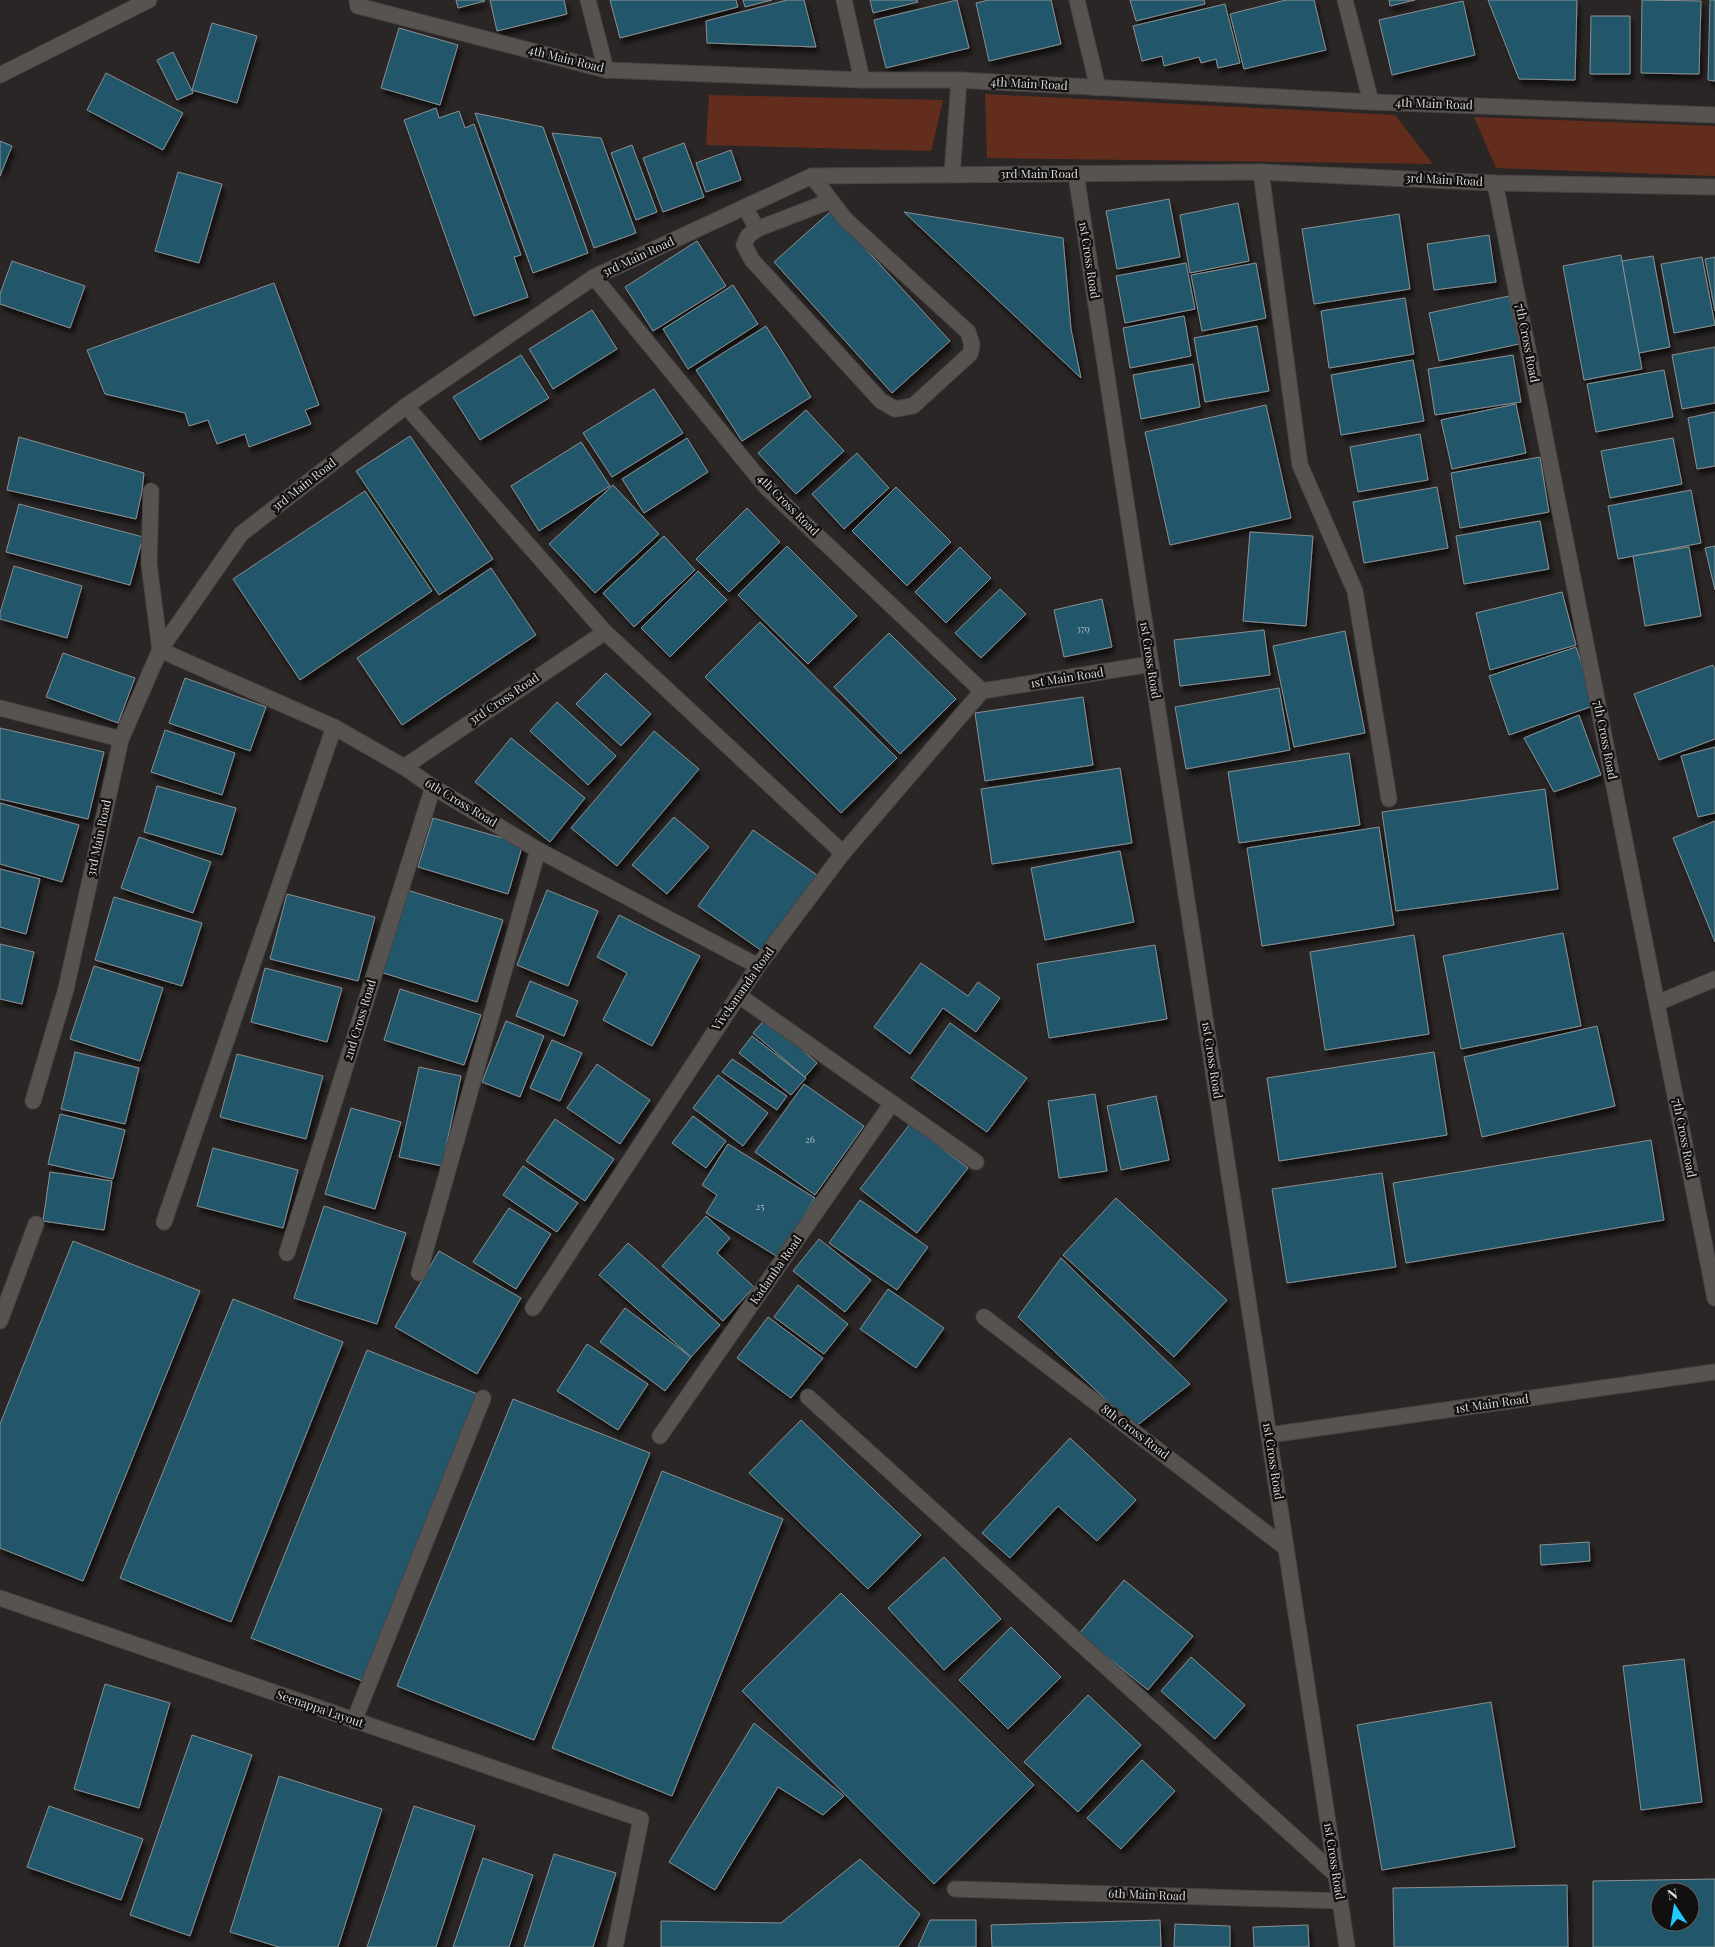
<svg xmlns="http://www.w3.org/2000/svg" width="1715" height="1947" font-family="'Playfair Display',serif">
<defs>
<filter id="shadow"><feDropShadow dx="3" dy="5.5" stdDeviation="2.5" flood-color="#0009"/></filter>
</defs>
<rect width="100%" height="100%" fill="#2a2625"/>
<g fill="#632d1d">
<polygon points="985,94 1395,115 1433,164 987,158"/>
<polygon points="709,95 943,100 931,151 706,145"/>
<polygon points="1474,117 1715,126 1715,176 1496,168"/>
</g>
<g fill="#21566a" stroke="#8b8f91" fill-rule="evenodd" filter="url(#shadow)">
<polygon points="456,0 484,0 485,1 458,8"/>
<polygon points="490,0 564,0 567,14 497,31"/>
<polygon points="610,0 736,0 738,7 620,38"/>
<polygon points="743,0 772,0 745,7"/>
<polygon points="787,0 804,0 816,47 707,43 706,21"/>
<polygon points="870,0 917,0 918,2 873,13"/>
<polygon points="957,0 969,48 886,68 874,20"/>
<polygon points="989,0 1051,0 1061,44 989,61 976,3"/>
<polygon points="1130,0 1204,0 1205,4 1136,21"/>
<polygon points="1286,0 1314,0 1326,50 1244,69 1230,14"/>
<polygon points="1389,0 1415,0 1390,6"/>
<polygon points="1488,0 1577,0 1575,80 1519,79"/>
<polygon points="1642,0 1701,1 1699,74 1641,73"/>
<polygon points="1710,0 1715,0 1715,81 1708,80"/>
<polygon points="1463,1 1475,55 1392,75 1379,20"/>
<polygon points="1225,4 1240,63 1218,68 1216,59 1201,63 1199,57 1164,66 1162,56 1142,61 1133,26"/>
<polygon points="1591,16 1630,16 1630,74 1590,74"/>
<polygon points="212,23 257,36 237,103 192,90"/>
<polygon points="399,28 458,45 440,105 381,88"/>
<polygon points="173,52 193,93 177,100 157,60"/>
<polygon points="106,73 183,113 163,150 87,110"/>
<polygon points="436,108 439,118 459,111 465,128 474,124 521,255 514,257 528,297 474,316 404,120"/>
<polygon points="475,113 543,127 588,253 533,273"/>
<polygon points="552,133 601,138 636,233 594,248"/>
<polygon points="0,141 12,146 0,176"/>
<polygon points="684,143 704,197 663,212 643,158"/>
<polygon points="632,145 657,212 636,220 611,153"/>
<polygon points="731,150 741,180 706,192 696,163"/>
<polygon points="178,172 222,184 199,263 155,251"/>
<polygon points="1169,199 1180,257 1117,269 1106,211"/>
<polygon points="1238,203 1249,261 1190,273 1180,215"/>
<polygon points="831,211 950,341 892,393 774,262"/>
<polygon points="904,212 1063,238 1071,329 1081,378"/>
<polygon points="1399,214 1410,289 1314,304 1302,229"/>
<polygon points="1489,235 1496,282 1434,290 1427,244"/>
<polygon points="697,241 726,286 653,331 625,287"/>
<polygon points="1621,255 1642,369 1584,380 1563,266"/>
<polygon points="1653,256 1670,347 1639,353 1622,261"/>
<polygon points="1702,257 1715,325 1674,333 1661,264"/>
<polygon points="1715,257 1715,311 1705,259"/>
<polygon points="12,261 85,286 70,328 0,304 0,294"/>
<polygon points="1186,263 1195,309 1125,323 1116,276"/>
<polygon points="1256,263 1266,318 1202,331 1191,275"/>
<polygon points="274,283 319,405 305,410 311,424 249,447 245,434 217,444 208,420 189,426 185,413 105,394 87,350"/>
<polygon points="733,285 758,324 688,369 663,329"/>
<polygon points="1509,296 1519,344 1439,361 1429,313"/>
<polygon points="1405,298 1414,354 1329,368 1321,311"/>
<polygon points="592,310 617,349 553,389 529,349"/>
<polygon points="1184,316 1191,356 1130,368 1123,328"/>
<polygon points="766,326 811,397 742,441 696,370"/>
<polygon points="1257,326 1269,391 1205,402 1194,338"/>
<polygon points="1715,347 1715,403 1682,409 1672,355"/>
<polygon points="521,355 549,398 480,440 453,397"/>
<polygon points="1513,355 1521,402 1435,415 1428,369"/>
<polygon points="1413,360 1424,421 1341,435 1331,375"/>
<polygon points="1193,364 1200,407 1141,419 1133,375"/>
<polygon points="1664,370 1673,417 1596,432 1587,384"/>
<polygon points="654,389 683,433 612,477 583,433"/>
<polygon points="1516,404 1526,453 1452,469 1441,420"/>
<polygon points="1266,405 1291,518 1170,545 1145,432"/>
<polygon points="806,410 844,451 796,494 758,453"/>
<polygon points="1715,412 1715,466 1697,469 1688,418"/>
<polygon points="1420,434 1428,480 1358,492 1350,447"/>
<polygon points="410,436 493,559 439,595 356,471"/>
<polygon points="19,437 144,473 142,491 136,519 7,490"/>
<polygon points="687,438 708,472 644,513 622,479"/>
<polygon points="1673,438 1682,484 1610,498 1601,451"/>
<polygon points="581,442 610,486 539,531 511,486"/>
<polygon points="857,453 889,488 844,529 812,494"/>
<polygon points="1540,457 1549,512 1460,528 1451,473"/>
<polygon points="613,485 659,534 595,593 549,544"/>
<polygon points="896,487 951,542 907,586 852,531"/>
<polygon points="1437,487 1448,548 1364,563 1353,502"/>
<polygon points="1691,490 1701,543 1618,559 1608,506"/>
<polygon points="365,491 432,591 300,680 233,579"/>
<polygon points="19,504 143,537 130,585 6,552"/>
<polygon points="747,508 780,542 729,592 696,559"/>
<polygon points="1540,521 1549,569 1464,584 1456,536"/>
<polygon points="1250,532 1313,536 1306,626 1243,621"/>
<polygon points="664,536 695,570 634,627 603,593"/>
<polygon points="787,546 857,616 808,664 738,595"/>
<polygon points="1715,546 1715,590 1705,548"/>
<polygon points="960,547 991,578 946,623 915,592"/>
<polygon points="1689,547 1701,616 1645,626 1633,556"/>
<polygon points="14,566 82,586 67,638 0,619 0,613"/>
<polygon points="491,568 536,635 402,725 357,658"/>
<polygon points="698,571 727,600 670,657 641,628"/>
<polygon points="1000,589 1026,614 981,658 955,633"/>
<polygon points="1562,592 1576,645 1490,670 1476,613"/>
<polygon points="1102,599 1112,647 1064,657 1054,610"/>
<polygon points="760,622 897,758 841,813 705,677"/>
<polygon points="1264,630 1270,675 1180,686 1174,640"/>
<polygon points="1345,631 1365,733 1294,747 1273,646"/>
<polygon points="889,633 956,699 900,754 834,687"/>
<polygon points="1576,647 1596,705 1509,735 1489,676"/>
<polygon points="63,653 135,678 118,723 46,697"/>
<polygon points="1713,665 1715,670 1715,739 1659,760 1634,694"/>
<polygon points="606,673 651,714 621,746 576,704"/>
<polygon points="185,678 266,707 250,751 169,723"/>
<polygon points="1279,688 1290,750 1186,769 1175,707"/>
<polygon points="1083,697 1093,765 985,781 975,713"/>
<polygon points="557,702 616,756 588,785 530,731"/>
<polygon points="1579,715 1601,775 1554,792 1524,738"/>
<polygon points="0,728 104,752 88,819 0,799"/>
<polygon points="165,730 235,753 222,795 151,772"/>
<polygon points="654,731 699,769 617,866 571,828"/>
<polygon points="511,738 585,798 550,842 475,782"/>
<polygon points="1715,747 1715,813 1698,817 1681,756"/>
<polygon points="1349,753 1360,825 1239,843 1228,772"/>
<polygon points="1120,768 1132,843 992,864 981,789"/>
<polygon points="157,786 236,808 222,855 144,832"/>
<polygon points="1545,789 1558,889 1396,911 1382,812"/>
<polygon points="0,803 79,825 62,882 0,864"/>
<polygon points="674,817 709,847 667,894 632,865"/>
<polygon points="433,818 523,844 508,894 418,867"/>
<polygon points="1715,821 1715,942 1673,838"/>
<polygon points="1379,827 1394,925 1262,946 1247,848"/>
<polygon points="753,830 817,875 762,951 698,906"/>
<polygon points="139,837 211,862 193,913 121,888"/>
<polygon points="1120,851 1134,922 1045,940 1031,868"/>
<polygon points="0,869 40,879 26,934 0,927"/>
<polygon points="404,889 503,920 477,1002 377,971"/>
<polygon points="547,890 598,911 568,986 517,965"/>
<polygon points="287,894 375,917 358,981 270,959"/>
<polygon points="114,897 202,923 182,986 95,960"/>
<polygon points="619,915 700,956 652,1046 603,1020 627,973 597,957"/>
<polygon points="1563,933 1581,1026 1461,1049 1443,956"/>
<polygon points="1414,935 1429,1034 1325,1050 1310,952"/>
<polygon points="0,944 34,952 22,1004 0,999"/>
<polygon points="1155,945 1167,1019 1049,1038 1037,964"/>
<polygon points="921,963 968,996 978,982 1000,998 976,1032 943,1008 910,1054 874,1027"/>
<polygon points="94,966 163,988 140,1061 70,1039"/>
<polygon points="265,968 342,988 327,1042 251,1022"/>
<polygon points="530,981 578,1001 564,1036 516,1016"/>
<polygon points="400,989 481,1015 464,1065 384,1040"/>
<polygon points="766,1018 817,1063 805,1077 753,1033"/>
<polygon points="506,1021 544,1036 520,1097 482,1082"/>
<polygon points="950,1023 1027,1078 987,1132 911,1078"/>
<polygon points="1597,1026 1615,1106 1482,1137 1464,1057"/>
<polygon points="752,1036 806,1078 791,1095 739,1053"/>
<polygon points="552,1040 582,1053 560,1101 530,1088"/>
<polygon points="75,1052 139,1068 125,1124 61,1109"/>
<polygon points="1434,1052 1447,1135 1279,1161 1267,1078"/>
<polygon points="237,1054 323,1076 306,1139 220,1117"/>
<polygon points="732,1059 787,1096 777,1110 722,1072"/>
<polygon points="597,1064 650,1100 620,1144 567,1108"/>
<polygon points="419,1067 461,1076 442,1166 399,1157"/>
<polygon points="718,1075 768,1113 743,1146 693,1108"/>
<polygon points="804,1084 864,1126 815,1195 755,1152"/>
<polygon points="1095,1094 1107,1171 1059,1178 1048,1101"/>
<polygon points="1156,1096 1169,1160 1121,1170 1107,1106"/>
<polygon points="351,1108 401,1122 375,1209 325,1194"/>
<polygon points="60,1114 125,1130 113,1179 48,1164"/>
<polygon points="693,1116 726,1141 706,1168 672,1143"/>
<polygon points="555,1119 614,1159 585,1201 526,1161"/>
<polygon points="910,1124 968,1168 917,1233 860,1189"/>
<polygon points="1651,1140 1664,1220 1406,1263 1393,1183"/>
<polygon points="728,1144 815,1198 778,1257 706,1213 717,1195 702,1185"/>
<polygon points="213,1148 298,1170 283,1228 197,1206"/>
<polygon points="523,1166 578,1203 557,1232 503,1195"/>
<polygon points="50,1172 112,1181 104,1230 43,1221"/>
<polygon points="1382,1173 1396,1267 1287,1283 1272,1189"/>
<polygon points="1116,1198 1227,1300 1174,1357 1063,1255"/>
<polygon points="860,1200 928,1247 897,1290 829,1243"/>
<polygon points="324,1206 406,1233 377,1324 294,1298"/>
<polygon points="509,1208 551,1234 516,1289 473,1262"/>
<polygon points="706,1216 730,1238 717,1253 754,1287 723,1321 662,1266"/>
<polygon points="819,1239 871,1280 845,1312 793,1271"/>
<polygon points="73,1241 200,1291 83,1581 0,1548 0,1424"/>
<polygon points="628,1243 720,1325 691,1357 599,1275"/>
<polygon points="439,1251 521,1298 477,1374 395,1327"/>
<polygon points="1061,1258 1190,1384 1135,1427 1018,1317"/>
<polygon points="798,1285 848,1324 824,1354 774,1317"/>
<polygon points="888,1289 944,1328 916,1368 860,1329"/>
<polygon points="233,1299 343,1342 231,1622 120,1578"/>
<polygon points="625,1308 691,1357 665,1391 600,1342"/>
<polygon points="768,1317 823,1358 791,1398 737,1358"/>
<polygon points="587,1344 648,1384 618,1430 557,1391"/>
<polygon points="367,1350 480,1395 365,1682 251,1638"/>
<polygon points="513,1399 650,1453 534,1740 397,1686"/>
<polygon points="801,1420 921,1535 868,1589 749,1473"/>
<polygon points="1070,1438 1136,1500 1097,1541 1058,1506 1010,1558 982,1533"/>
<polygon points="662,1471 783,1519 672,1796 552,1748"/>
<polygon points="1589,1542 1590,1561 1541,1565 1540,1545"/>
<polygon points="944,1557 1001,1619 944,1670 888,1608"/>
<polygon points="1124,1580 1193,1636 1148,1690 1079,1634"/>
<polygon points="841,1593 1034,1785 934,1884 742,1691"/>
<polygon points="1011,1627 1061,1677 1008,1729 959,1680"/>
<polygon points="1191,1657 1245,1705 1215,1739 1161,1691"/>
<polygon points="1684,1659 1702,1802 1641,1810 1623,1666"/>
<polygon points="105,1684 170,1703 139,1808 74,1789"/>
<polygon points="1088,1695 1141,1745 1078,1812 1024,1762"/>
<polygon points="1491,1702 1515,1847 1382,1870 1357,1725"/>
<polygon points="754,1723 844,1796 823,1815 778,1787 715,1890 669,1862"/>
<polygon points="192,1735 252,1755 190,1936 130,1915"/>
<polygon points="1142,1760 1175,1791 1121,1849 1087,1818"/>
<polygon points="279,1776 382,1809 338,1947 279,1947 230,1932"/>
<polygon points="49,1806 143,1839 121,1900 27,1867"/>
<polygon points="414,1806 475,1826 436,1947 367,1947"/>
<polygon points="554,1854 616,1873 593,1947 524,1947"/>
<polygon points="483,1858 533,1875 509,1947 453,1947"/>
<polygon points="860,1859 920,1914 898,1947 661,1947 661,1921 781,1923"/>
<path d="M1715,1879V1947H1593V1881ZM1660,1892H1690V1922H1660Z"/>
<polygon points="1567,1885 1568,1947 1394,1947 1393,1888"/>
<polygon points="930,1920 976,1920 976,1947 918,1947"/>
<polygon points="1160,1920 1161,1947 992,1947 991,1925"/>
<polygon points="1175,1924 1230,1926 1230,1947 1174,1947"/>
<polygon points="1308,1925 1309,1947 1254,1947 1253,1927"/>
</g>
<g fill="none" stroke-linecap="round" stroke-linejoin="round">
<defs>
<g id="lane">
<polyline points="0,75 149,0"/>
<polyline points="0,1321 36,1224"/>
<polyline points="354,1721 483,1398"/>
</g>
<g id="street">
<polyline points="357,0 358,6 606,70 862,80 959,80 1371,102 1715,115"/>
<polyline points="588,0 606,70"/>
<polyline points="844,0 862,80"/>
<polyline points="1077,0 1098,88"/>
<polyline points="1345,0 1371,102"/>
<polyline points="1261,172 1300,465 1355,591 1389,799"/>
<polyline points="952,174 959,80"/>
<polyline points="1076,174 1347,1947"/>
<polyline points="1495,183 1715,1298"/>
<polyline points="745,207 757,229 748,236 744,245 752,260 881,401 895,409 913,406 970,354 972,345 968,332 845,219 812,176"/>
<polyline points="757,229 830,201"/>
<polyline points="594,277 767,488 982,691"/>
<polyline points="406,406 605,632 843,853"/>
<polyline points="151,491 149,564 160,650 334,727 404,767 433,787 538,850 758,966"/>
<polyline points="982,691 1151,664"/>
<polyline points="0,708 121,739"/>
<polyline points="404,767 605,632"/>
<polyline points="738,995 976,1162"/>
<polyline points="1657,1003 1715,979"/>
<polyline points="33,1101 66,989 121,739 160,650 241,534 406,406 594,277 812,176 1261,172 1495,183 1715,187"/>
<polyline points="164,1222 334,727"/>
<polyline points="287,1253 433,787"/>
<polyline points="419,1273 538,850"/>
<polyline points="533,1308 758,966 843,853 982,691"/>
<polyline points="984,1317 1286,1548"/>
<polyline points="808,1397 1335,1874"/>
<polyline points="1269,1435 1715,1372"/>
<polyline points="660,1436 892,1103"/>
<polyline points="0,1598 641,1819 615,1947"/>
<polyline points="955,1889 1340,1901"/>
</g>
</defs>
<use href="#lane" stroke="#474443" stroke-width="17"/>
<use href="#street" stroke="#474443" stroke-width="17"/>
<use href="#lane" stroke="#575351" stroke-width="15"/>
<use href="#street" stroke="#575351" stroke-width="15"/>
</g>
<g text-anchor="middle" stroke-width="4.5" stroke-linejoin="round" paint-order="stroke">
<g font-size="10" fill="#adb9bd">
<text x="1083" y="632">379</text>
<text x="810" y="1143">26</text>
<text x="760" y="1210">25</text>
</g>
<g font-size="12" fill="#dcdad9" stroke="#11100f">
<text transform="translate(566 59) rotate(14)" y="4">4th Main Road</text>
<text transform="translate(1029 84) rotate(3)" y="4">4th Main Road</text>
<text transform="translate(1434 104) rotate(2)" y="4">4th Main Road</text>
<text x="1039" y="178">3rd Main Road</text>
<text transform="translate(1444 180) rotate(3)" y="4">3rd Main Road</text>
<text transform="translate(638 257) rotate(-25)" y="4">3rd Main Road</text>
<text transform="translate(1089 260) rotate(81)" y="4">1st Cross Road</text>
<text transform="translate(1527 343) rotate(79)" y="4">7th Cross Road</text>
<text transform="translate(304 485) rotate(-38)" y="4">3rd Main Road</text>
<text transform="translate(788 505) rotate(45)" y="4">4th Cross Road</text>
<text transform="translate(1150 660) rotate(81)" y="4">1st Cross Road</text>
<text transform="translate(1067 678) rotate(-9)" y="4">1st Main Road</text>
<text transform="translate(504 699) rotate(-34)" y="4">3rd Cross Road</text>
<text transform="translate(1605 740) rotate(79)" y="4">7th Cross Road</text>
<text transform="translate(461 803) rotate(31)" y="4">6th Cross Road</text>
<text transform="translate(99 838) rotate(-78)" y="4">3rd Main Road</text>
<text transform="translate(743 989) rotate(-55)" y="4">Vivekananda Road</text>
<text transform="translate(360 1020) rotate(-73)" y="4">2nd Cross Road</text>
<text transform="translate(1212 1060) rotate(81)" y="4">1st Cross Road</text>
<text transform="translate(1684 1138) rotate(79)" y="4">7th Cross Road</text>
<text transform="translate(776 1270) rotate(-55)" y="4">Kadamba Road</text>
<text transform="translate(1492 1404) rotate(-8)" y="4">1st Main Road</text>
<text transform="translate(1135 1432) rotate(37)" y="4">8th Cross Road</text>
<text transform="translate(1273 1461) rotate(81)" y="4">1st Cross Road</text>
<text transform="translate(320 1709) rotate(19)" y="4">Seenappa Layout</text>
<text transform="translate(1334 1861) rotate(81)" y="4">1st Cross Road</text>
<text transform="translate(1147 1895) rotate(2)" y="4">6th Main Road</text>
</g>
</g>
<g transform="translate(1675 1907) rotate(348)"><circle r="24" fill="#11100f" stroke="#626160"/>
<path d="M0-4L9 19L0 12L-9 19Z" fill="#21c9fd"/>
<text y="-8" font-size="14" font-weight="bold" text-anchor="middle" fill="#dcdad9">N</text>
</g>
</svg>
